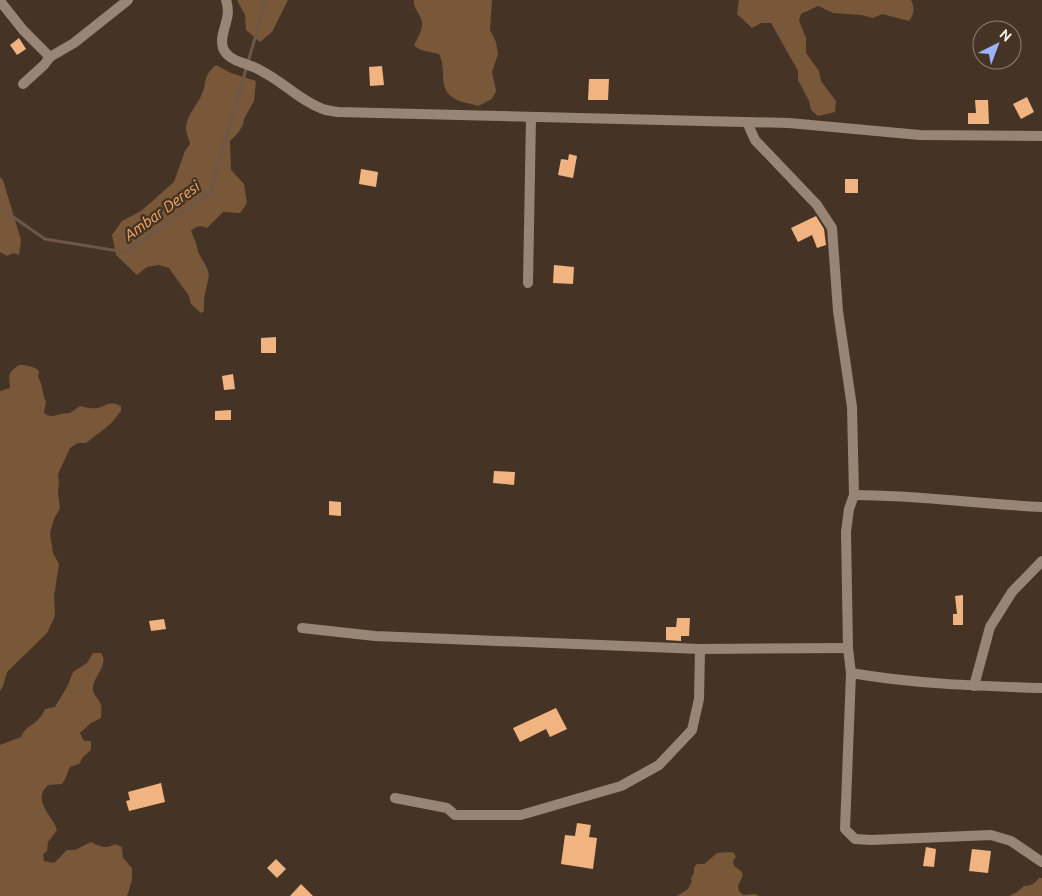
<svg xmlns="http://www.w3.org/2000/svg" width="1042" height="896" font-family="Ubuntu,sans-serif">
<rect width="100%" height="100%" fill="#453426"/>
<g fill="#795739">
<polygon points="237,0 288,0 272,32 260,42 246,30 245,15"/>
<path d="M414,0H492L490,30L496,42L498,54L492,72L496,91L492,99L478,106C471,103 462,103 455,99C436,88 448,71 439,54L421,50L414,46C417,37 425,29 421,19C419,12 413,8 414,0Z"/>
<path d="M739,0H911C915,8 914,14 909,21L882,14L873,18L861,15L833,13L818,6L801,14L799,21L806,38V53L819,71L821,81L836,101L835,112L818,116L811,110L809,101L798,80V71L771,23H761L752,28L737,14Z"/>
<path d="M216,65L231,73L256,81L254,101L244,119L243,125L238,133L230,141L231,170L244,184L247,203L240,213L223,212L207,228C200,225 196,226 191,231L196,243L198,252L207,268L209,275L204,299V311L201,313L191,304L189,296L169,268L159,265L147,267L137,275L116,255L112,235L122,221L141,211L174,182L185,151L190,144C189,139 186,133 186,128C186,117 196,106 201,96C208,83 201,78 216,65Z"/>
<polygon points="0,177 3,180 21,240 19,255 13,253 7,256 0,252"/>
<path d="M19,365C26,365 34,366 39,371L38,377C43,385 42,394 46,402L44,413C52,420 60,412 70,413L80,406C85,407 92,409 97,408C108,406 108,400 121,406V411C117,415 116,418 113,421C105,430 94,436 86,443H78L70,448L58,474L59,481L58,493L60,508L54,519L50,533L53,553L59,564L54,596L55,616L47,633L7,672L3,686L0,691V391L10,388C9,373 7,374 19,365Z"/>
<path d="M93,653H101C109,665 95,674 93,687C92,695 99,698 101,705C102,709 101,714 101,718L91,723L80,733L84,741H91V750L83,757L79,764L70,767C67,773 66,779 62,784L48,785C31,801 53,815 57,830L48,842L47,851L43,854L44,861L54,863L67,850H75L91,842C99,847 107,849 115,844L122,847L123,858L132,868V880L127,896H0V745L21,737C27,723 38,726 45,709L55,707L68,685L73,672L87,663Z"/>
<polygon points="730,852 734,853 736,857 733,861 734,866 741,871 743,875 738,886 739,891 743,895 755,894 759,896 677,896 688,889 692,881 691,878 694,873 694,867 697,864 704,864 717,853"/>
<path d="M1039,878H1042V896H1009L1017,892L1024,886C1031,886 1034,884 1039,878Z"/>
</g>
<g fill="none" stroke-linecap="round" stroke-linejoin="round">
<polyline stroke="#6e5746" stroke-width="3" points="0,208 45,239 125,252 210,193 266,0"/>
</g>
<g fill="#f1b480">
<polygon points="19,38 26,49 17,55 10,45"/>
<polygon points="382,66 384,85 370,86 369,67"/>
<polygon points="589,79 609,79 608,100 588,100"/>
<polygon points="1027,97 1034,112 1021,119 1013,104"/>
<polygon points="975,100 988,100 989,124 968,124 968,113 976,113"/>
<polygon points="569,154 577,156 573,178 558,175 561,159 568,160"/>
<polygon points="361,169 378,172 376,187 359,184"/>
<rect x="845" y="179" width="13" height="14"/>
<polygon points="816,216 824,229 826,245 817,248 812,235 798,242 791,228"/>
<polygon points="554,265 574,267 573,284 553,283"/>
<polygon points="276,337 276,353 261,353 261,338"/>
<polygon points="233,374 235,389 224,390 222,376"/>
<polygon points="231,410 231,420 215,420 215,411"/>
<polygon points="494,471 515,472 514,485 493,483"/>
<polygon points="329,501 341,502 341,516 329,515"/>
<polygon points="963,595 963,625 953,625 953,614 957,614 955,596"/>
<polygon points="677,618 690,618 689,636 681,636 681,641 666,640 666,627 676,627"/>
<polygon points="164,619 166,629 151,631 149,621"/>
<polygon points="556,708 567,729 550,737 546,729 520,742 513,728"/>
<polygon points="161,783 165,802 129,811 126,801 130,800 128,792"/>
<polygon points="577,823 591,825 589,837 597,838 593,869 561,864 565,835 575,836"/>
<polygon points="926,847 936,849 934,867 923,866"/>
<polygon points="972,849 991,851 988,873 969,871"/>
<polygon points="276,859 286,869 277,878 267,868"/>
<polygon points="301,884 313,896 290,896"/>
</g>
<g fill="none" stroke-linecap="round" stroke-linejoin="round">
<g stroke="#988575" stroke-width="10">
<path d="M226,0C233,19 218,33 223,48C227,59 241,62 251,66C278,76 299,101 323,109C328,111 333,111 338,112L789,123L920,135L1042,136"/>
<polyline points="0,1 23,30 50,57"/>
<polyline points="23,84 44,65 50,57 74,43 128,0"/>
<polyline points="747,122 755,140 817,205 832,228 838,311 852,407 854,495 849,509 846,532 848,648 851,673 845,829 855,839 871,840 991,835 1011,841 1042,862"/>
<polyline points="528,283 531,117"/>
<path d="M854,495C917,495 979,504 1042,507"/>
<polyline points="302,628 375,636 700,649 848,648"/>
<path d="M851,673C914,684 978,686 1042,688"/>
<polyline points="974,686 990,627 1012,592 1042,561"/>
<polyline points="395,798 447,808 455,815 521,815 621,786 659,765 692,730 699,699 700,649"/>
</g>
</g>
<g text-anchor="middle" stroke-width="5" stroke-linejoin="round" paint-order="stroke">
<g font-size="15" font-style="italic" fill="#faab63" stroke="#453426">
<text transform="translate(162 211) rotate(-36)" y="5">Ambar Deresi</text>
</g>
</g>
<g transform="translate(997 45) rotate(42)"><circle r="24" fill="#453426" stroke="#8f8074"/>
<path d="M0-4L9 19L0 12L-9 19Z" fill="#9eb3fd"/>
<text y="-8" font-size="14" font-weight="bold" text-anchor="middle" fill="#fdf2ea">N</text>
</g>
</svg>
